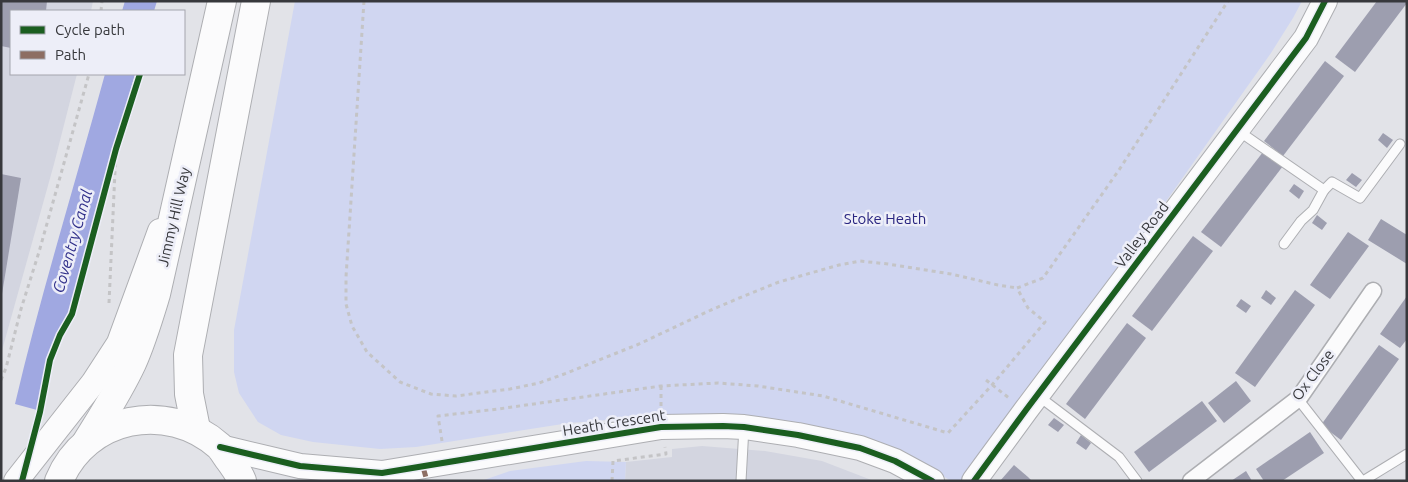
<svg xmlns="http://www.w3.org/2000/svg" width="1408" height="482" font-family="Ubuntu,sans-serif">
<rect width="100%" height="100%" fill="#e2e3e8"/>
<g fill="#d3d5e0">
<polygon points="1,1 93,1 91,11 11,11 11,74 77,74 54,164 1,354"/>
<polygon points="702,446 765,451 822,461 874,481 625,481 626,462 672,457 672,449"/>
</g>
<g fill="#d0d6f1">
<polygon points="295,1 1302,1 1293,18 1271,53 1031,392 964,481 951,481 940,474 863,438 825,428 797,423 660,416 569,423 416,447 380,449 313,442 281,435 258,422 239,393 234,372 234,330"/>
<polygon points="586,461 626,462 625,481 481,481 510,471"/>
</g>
<g fill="#a0a8e1">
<polygon points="125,1 157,1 154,11 122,11"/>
<path d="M105,74H135L68,315C48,345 44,376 37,410L15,404C41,293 75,184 105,74Z"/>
</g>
<g fill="#9d9eaf">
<polygon points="1,1 47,1 46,11 11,11 11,48 1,46"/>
<polygon points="1377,1 1407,1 1407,3 1355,72 1335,57"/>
<polygon points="1325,61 1344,76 1283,156 1264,141"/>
<polygon points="1383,133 1393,140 1387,148 1378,140"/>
<polygon points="1263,152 1283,166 1221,247 1201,232"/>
<polygon points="1352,173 1362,180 1356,187 1346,180"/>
<polygon points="1,174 21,178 2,294 1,294"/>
<polygon points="1294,184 1304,191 1299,199 1289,191"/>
<polygon points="1317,215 1327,223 1322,230 1312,223"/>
<polygon points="1381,219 1407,235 1407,264 1368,240"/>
<polygon points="1348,232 1369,246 1330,299 1310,285"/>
<polygon points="1193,236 1213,251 1152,331 1132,316"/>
<polygon points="1266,290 1276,298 1271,305 1261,298"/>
<polygon points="1295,290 1315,305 1255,387 1235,373"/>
<polygon points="1407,296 1407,339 1400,348 1380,334"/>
<polygon points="1241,299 1251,306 1246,313 1236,306"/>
<polygon points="1127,323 1146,338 1085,419 1066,404"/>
<polygon points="1379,345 1399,359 1341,440 1321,425"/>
<polygon points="1236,381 1251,401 1224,423 1208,403"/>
<polygon points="1202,401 1217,421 1149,472 1134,452"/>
<polygon points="1054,418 1064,425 1058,432 1048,425"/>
<polygon points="1310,432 1324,453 1282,481 1264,481 1256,469"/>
<polygon points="1081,435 1091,443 1086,450 1076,443"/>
<polygon points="1014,465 1028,477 1032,481 1000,481"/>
<polygon points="1246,471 1252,481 1231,481"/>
</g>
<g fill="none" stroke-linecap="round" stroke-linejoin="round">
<defs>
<g id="lane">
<polyline points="1237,130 1324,190 1313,210 1301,221 1284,244"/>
<polyline points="1324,190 1332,182 1360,198 1400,144"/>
<polyline points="1037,395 1119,457 1137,481"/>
<polyline points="1298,399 1362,481"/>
<polyline points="741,481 744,427"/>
<polyline points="1363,481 1407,454"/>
</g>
<polyline id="street" points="1191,481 1299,398 1373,291"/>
<g id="secondary">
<polyline points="220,447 300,466 382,473 661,427 723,426 744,427 798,435 860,448 895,461 932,481"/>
<polyline points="16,481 93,383 119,343 160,231"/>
<polyline points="974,481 1026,410 1306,38 1325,1"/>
</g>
<g id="highway">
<polyline points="196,429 189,394 188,355 256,1"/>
<path d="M86,443C102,417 119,391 132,363C142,341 149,317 156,294L222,1"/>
<path d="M59,481C86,416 167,400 219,446C223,450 226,456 230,461C235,468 239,473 242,481"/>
</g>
</defs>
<use href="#lane" stroke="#adaeb2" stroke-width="11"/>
<use href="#street" stroke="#adaeb2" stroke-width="19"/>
<use href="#secondary" stroke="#adaeb2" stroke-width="26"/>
<use href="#highway" stroke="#adaeb2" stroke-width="30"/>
<g stroke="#c4c4c6" stroke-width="3" stroke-dasharray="4 4" stroke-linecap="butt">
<polyline points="364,1 346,277 346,304 352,326 367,352 400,382 431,394 456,396 510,389 539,383 567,373 639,344 711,310 744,296 779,282 839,265 860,261 888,264 951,274 998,285 1017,288"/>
<polyline points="101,11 102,1"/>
<polyline points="109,303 116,149"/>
<polyline points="1,380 6,368 21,309 39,252 89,74"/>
<polyline points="986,380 1009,398"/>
<polyline points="661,386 661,406"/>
<polyline points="442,441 438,416 498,409 661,386 718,383 758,386 823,396 948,433 992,385 1045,322 1028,308 1017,288 1043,278 1119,170 1228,1"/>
<polyline points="612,481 613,461 666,454 665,447"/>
</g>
<use href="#lane" stroke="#fbfbfc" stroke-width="9"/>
<use href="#street" stroke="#fbfbfc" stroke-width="16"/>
<use href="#secondary" stroke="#fbfbfc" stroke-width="24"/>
<use href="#highway" stroke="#fbfbfc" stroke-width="28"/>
<polyline stroke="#8d6e63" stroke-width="5" stroke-dasharray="10 5" stroke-linecap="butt" points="423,467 427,481"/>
<defs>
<g id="cycleway">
<polyline points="220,447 300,466 382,473 661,427 723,426 744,427 798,435 860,448 895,461 932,481"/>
<polyline points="22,481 40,412 50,360 60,335 72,314 116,149 140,74"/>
<polyline points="974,481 1026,410 1306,38 1325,1"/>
</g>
</defs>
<use href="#cycleway" stroke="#edeef8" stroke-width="9"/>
<use href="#cycleway" stroke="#1b5e20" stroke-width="6"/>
</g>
<g text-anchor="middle" stroke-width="5" stroke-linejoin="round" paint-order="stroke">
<g font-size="15" fill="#37383c" stroke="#edeef8">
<text transform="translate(174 217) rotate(-77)" y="5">Jimmy Hill Way</text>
<text transform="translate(1142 235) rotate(-53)" y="5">Valley Road</text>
<text transform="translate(1313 375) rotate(-53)" y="5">Ox Close</text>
<text transform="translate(614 423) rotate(-9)" y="5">Heath Crescent</text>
</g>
<g font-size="15" fill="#2a2681" stroke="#edeef8">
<text x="885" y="224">Stoke Heath</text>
</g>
<g font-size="16" font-style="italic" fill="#2f2e89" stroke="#edeef8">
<text transform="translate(72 241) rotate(-74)" y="6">Coventry Canal</text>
</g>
</g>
<rect width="1408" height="482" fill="none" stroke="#37383c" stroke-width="5"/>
<rect x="10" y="10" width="175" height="65" fill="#edeef8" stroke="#a4a5ad"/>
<rect x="20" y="26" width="25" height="8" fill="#1b5e20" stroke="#a4a5ad"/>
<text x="55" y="35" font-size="15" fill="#37383c">Cycle path</text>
<rect x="20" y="51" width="25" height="8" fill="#8d6e63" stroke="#a4a5ad"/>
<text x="55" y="60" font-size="15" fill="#37383c">Path</text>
</svg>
